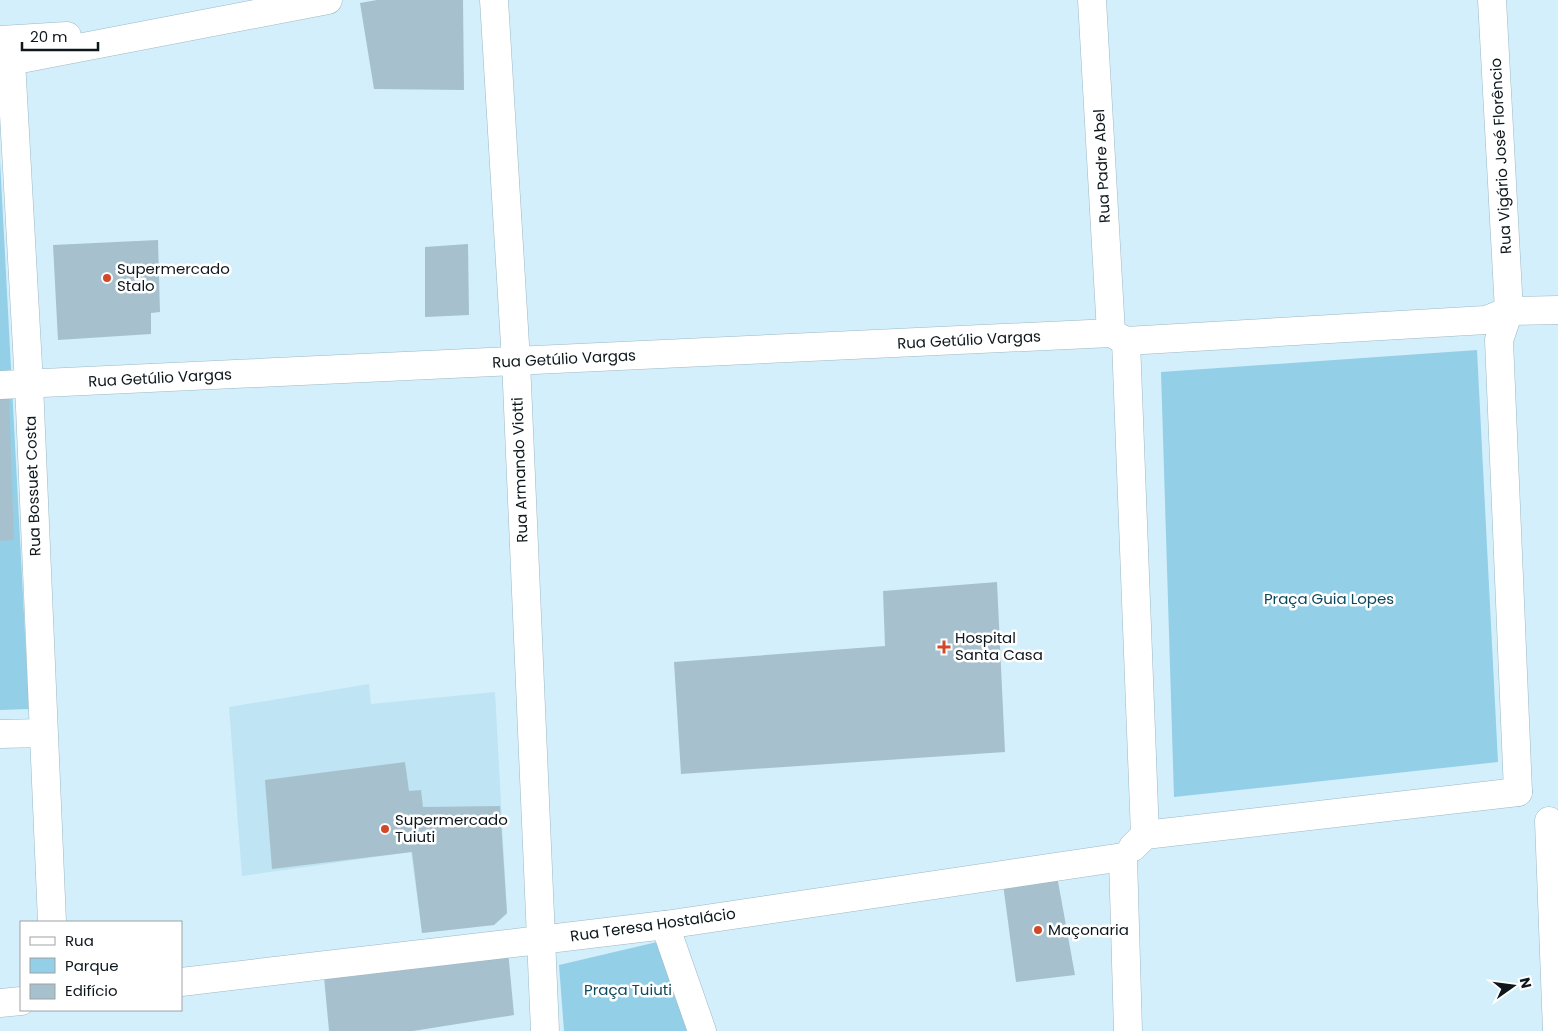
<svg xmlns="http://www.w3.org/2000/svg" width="1558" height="1031" font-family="Poppins,sans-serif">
<rect width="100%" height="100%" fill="#d3effb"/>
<polygon fill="#bfe4f4" points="369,684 371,704 495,692 507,914 494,925 422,933 411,852 242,876 229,707"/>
<g fill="#94cfe8">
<polygon points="0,160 29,709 0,710"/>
<polygon points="1477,350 1498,762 1174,797 1161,372"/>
<polygon points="657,942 689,1031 564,1031 559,965"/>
</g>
<g fill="#a6c1cd">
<polygon points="377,0 463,0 464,90 374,89 360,3"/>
<polygon points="158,240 160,312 151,313 151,334 58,340 53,245"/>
<polygon points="468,244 469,315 425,317 425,247"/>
<polygon points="0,399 9,399 14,540 0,541"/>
<polygon points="997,582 1005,752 681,774 674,662 885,646 883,591"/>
<polygon points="405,762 409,791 421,790 423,807 500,806 507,913 494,925 422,933 412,852 272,869 265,780"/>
<polygon points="1057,876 1075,975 1016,982 1003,884"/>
<polygon points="508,951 514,1015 413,1031 329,1031 324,977"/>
</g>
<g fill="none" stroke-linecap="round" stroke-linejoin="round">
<defs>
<g id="street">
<polyline points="494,0 516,361 545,1031"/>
<polyline points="1092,0 1111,333"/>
<polyline points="1492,0 1509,311 1499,340 1518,792"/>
<polyline points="0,40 67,36"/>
<polyline points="0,56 11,61 29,384 52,922"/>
<polyline points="0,63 328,0"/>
<polyline points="1126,341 1145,835"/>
<polyline points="0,734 43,733"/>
<polyline points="1549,821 1557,1031"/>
<polyline points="1133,847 1145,835 1518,792"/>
<polyline points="1123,857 1128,1031"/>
<polyline points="665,925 702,1031"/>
<polyline points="540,940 665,925 1123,857"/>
</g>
<g id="secondary">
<polyline points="0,385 1111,333 1126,341 1486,320 1509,311 1558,310"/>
<polyline points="181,982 540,940"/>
<polyline points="0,1003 21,1001"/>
</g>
</defs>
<use href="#street" stroke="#9db8c4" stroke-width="29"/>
<use href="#secondary" stroke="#9db8c4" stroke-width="29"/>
<use href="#street" stroke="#fff" stroke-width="28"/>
<use href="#secondary" stroke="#fff" stroke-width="28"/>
</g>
<g fill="#d24828" stroke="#fff" stroke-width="2">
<circle cx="107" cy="278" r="5"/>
<path d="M941.5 639.5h5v5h5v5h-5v5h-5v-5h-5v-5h5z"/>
<circle cx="385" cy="829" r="5"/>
<circle cx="1038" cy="930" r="5"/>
</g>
<g text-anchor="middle" stroke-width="5" stroke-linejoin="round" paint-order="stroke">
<g font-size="15" fill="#0d171c" stroke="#fff">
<text transform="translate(1501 156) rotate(-93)" y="5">Rua Vigário José Florêncio</text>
<text transform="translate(1102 166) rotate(-93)" y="5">Rua Padre Abel</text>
<text transform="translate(969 340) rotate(-3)" y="5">Rua Getúlio Vargas</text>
<text transform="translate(564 359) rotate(-3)" y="5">Rua Getúlio Vargas</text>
<text transform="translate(160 378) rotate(-3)" y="5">Rua Getúlio Vargas</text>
<text transform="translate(520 470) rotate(-92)" y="5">Rua Armando Viotti</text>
<text transform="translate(33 486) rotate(-92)" y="5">Rua Bossuet Costa</text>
<text transform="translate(653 925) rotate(-8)" y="5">Rua Teresa Hostalácio</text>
</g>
<g font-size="15" fill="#0d171c" stroke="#fff" text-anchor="start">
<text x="117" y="274">Supermercado<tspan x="117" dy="17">Stalo</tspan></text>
<text x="955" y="643">Hospital<tspan x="955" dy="17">Santa Casa</tspan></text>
<text x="395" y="825">Supermercado<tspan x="395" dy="17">Tuiuti</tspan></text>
<text x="1048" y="935">Maçonaria</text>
</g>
<g font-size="15" fill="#0c495d" stroke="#fff">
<text x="1329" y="604">Praça Guia Lopes</text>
<text x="628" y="995">Praça Tuiuti</text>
</g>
</g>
<rect x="20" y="921" width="162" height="90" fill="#ffffff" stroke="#9ea2a4"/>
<rect x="30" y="937" width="25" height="8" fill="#ffffff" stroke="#9ea2a4"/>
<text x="65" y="946" font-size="15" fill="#0d171c">Rua</text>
<rect x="30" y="958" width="25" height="15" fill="#94cfe8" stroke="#9ea2a4"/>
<text x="65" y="971" font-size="15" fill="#0d171c">Parque</text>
<rect x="30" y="984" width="25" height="15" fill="#a6c1cd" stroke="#9ea2a4"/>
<text x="65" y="996" font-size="15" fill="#0d171c">Edifício</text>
<g transform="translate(1513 986) rotate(76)" stroke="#ffffff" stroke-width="4" paint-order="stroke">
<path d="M0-4L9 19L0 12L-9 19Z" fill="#0d171c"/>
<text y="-8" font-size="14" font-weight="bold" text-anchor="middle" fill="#0d171c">N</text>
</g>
<path d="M22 42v8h76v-8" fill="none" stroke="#0d171c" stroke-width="2.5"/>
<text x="30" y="42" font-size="15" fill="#0d171c" stroke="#ffffff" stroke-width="4" paint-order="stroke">20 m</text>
</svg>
